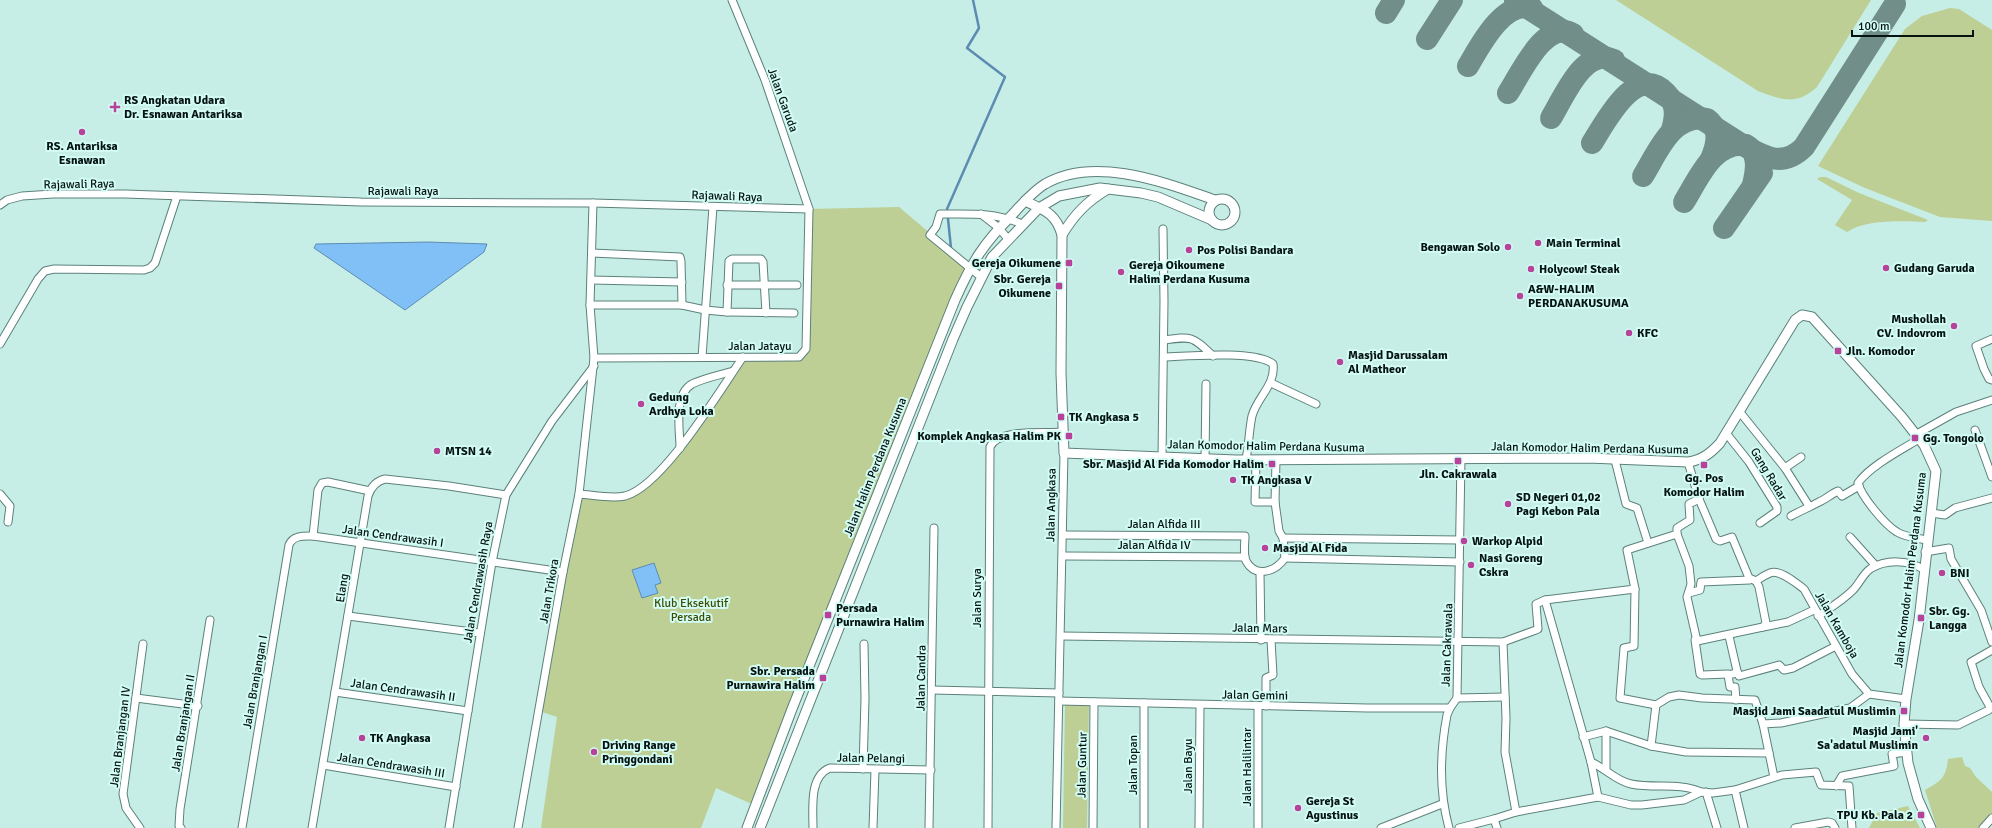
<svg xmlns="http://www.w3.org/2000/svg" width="1992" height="828" font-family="Signika,sans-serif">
<rect width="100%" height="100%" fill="#c6eee7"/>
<g fill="#bdcf94">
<path d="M1616,0H1871L1817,87C1796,106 1782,100 1758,91Z"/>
<polygon points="1950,8 1959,9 1992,30 1992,221 1940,217 1865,188 1818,166 1905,29 1922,16"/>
<path d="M1820,177H1826L1859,193L1928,220L1925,222C1903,221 1866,219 1847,232L1835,225L1852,200L1817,179Z"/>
<polygon points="899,207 970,267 756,806 716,788 701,828 541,828 557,717 539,711 579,494 626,495 666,466 743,357 799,357 804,353 809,209"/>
<polygon points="1065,703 1089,703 1087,828 1063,828"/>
<path d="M1962,757L1965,766L1970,768L1976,777L1992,792V815L1981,828H1937L1925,790C1941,781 1946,778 1948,759Z"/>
<polygon points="1908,806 1920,828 1869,828 1877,813"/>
</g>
<g fill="#81c0f7" stroke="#5c8cb2">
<polygon points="428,242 487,244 484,252 405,310 314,248 316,244"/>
<polygon points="654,563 661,583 655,585 658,593 642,598 632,570"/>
</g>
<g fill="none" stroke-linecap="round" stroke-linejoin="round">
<polyline stroke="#5c8cb2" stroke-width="2.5" points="951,248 947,209 1005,77 967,48 979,28 973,0"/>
<g stroke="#718e89" stroke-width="22">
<path d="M1515,0L1741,144C1763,156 1782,169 1804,147L1895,4"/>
<polyline points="1386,13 1394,0"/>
<polyline points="1427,39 1452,0"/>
<path d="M1468,66C1480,46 1503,0 1532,8"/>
<path d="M1508,93C1520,75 1545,18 1573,34"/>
<path d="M1551,118C1564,97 1584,46 1614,60"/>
<path d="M1592,143C1605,123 1636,61 1666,93C1677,104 1676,116 1672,130"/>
<path d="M1643,176C1658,152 1672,113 1707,119C1721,129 1717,145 1711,159"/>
<path d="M1684,202C1699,178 1713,141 1746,145C1760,153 1756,172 1753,185"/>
<polyline points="1724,228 1762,173"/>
</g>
<defs>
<g id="minor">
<polyline points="0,205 7,200 22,196 53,194 125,194 361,202 593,203 809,209"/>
<polyline points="981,214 999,228 1008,239"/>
<polyline points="592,253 680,257 681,261 682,305"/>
<path d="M981,277L930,235L936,227L940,214C969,214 995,212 1022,224"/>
<polyline points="591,280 682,282"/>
<polyline points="727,285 797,285"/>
<polyline points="590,305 682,305 705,310 727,312 794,313"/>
<polyline points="727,312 729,261 732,259 761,259 763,262 766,313"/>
<polyline points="1992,339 1976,346 1984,369 1989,379 1992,380"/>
<path d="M1164,340C1192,336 1192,336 1213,356"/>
<polyline points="0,344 38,279 45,271 54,269 144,270 150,268 155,263 177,196"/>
<polyline points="702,357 713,207"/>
<path d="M1164,357C1187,356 1256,350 1273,364C1276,385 1257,397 1252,416C1249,430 1249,445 1246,459"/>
<polyline points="594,358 799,357 806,349 809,209 765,80 732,0"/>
<polyline points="1271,383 1316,404"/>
<polyline points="1739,411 1785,468 1809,506"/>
<polyline points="1975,430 1992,477"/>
<polyline points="1726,433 1749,462 1777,507 1777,511 1760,523"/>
<polyline points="1915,435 1956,412 1992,400"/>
<path d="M1919,439C1901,450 1870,466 1858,483C1861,496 1885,525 1897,532C1905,537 1917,538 1927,540"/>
<path d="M680,448C680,430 673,395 692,384C704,378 720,375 733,371"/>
<polyline points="1162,457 1164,301 1163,229"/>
<polyline points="1205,459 1206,384"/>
<polyline points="1256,460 1255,502 1275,502"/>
<polyline points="1615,460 1626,504 1637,508 1648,543"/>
<polyline points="1688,462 1699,499 1716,539 1720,541 1732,537 1749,578 1756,581"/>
<polyline points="1785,468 1801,457"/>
<polyline points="0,494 10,506 8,522"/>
<path d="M579,494C593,495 611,499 625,496C663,486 720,390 743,357"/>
<polyline points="1931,513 1945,515 1955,508 1992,498"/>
<path d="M1791,516C1800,511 1810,507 1819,502C1826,499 1831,494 1838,491L1842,496L1859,486"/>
<path d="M1677,534L1689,566L1691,584L1687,597L1697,641L1763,627L1766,623L1759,587L1756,581C1760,578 1765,575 1770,573C1780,569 1796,583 1804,589L1852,674L1869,694L1906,699"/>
<path d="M1063,535L1245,536C1245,543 1243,554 1246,561C1256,579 1276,571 1285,558L1283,538L1279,531L1275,502L1276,460"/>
<polyline points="313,536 318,490 322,483 328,482 370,491"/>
<polyline points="1850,537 1876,566"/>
<polyline points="1283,538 1460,540"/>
<polyline points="1925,552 1949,548 1951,559 1981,610 1992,642"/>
<polyline points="1063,556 1245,557"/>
<polyline points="1285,558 1460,562"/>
<polyline points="1260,572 1261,640"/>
<polyline points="1635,589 1634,646 1624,648 1620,698 1656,705"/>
<polyline points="1689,593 1700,590 1701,582 1750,580"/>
<polyline points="1545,600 1591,762 1598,797"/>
<polyline points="348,616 480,633"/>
<path d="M1818,616C1830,608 1842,601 1853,590C1859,584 1863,574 1870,569C1886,559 1908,560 1923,569"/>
<polyline points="1763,627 1788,622 1814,610"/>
<polyline points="1061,636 1503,642 1536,630 1538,629 1536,604 1545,600 1635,589 1627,550 1677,534 1677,528 1690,520 1689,504 1699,499"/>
<polyline points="1729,636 1737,671 1737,673 1728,675 1730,687 1735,687 1736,700"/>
<polyline points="1695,640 1700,674 1702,675 1728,674"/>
<polyline points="1737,671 1739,676 1779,665 1784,670 1793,668 1836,646"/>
<polyline points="932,690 1059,693"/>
<polyline points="335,692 468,711"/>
<polyline points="136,698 198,706"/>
<polyline points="1457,698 1505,697"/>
<polyline points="1059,701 1367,708 1450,708"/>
<polyline points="1266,706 1266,678 1273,675 1271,640"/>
<polyline points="1763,724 1781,723 1850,708 1869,694"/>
<polyline points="1904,724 1958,725 1989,710 1990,707 1979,687 1971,662 1992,650"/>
<polyline points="1606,731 1606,770"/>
<polyline points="1583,737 1606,731 1651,746 1656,705 1669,697 1679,695 1702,698 1755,700 1763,724 1774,777"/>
<polyline points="1651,746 1686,752 1769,753"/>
<path d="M1591,762C1605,768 1616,781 1631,784C1655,789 1679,782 1701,792"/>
<polyline points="323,765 456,787"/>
<polyline points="863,769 865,699 864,644"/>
<polyline points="1836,786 1842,776 1894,766 1892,754 1907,752"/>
<polyline points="1706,792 1717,828"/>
<polyline points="1516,812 1598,797 1631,805 1642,805 1684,800 1701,792 1713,793 1735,790"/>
<polyline points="1494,819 1516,812 1505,752 1506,718 1503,642"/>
<polyline points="140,828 126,808 123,794 143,644"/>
<polyline points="181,828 179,826 180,809 210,620"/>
<path d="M242,828L289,545C293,535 304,536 313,536L563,572"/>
<path d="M312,828L368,496C371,487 376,481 385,479L449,486L506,495"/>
<polyline points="449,828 492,562 506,495 552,421 594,366"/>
<polyline points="518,828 563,572 579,494 594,358 590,305 593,203"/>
<path d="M813,828C813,808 809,776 830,768L931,770"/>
<polyline points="873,828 875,770"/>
<polyline points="929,828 934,528"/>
<path d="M988,828L990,447C999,428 1044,434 1063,432"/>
<polyline points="1056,828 1064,453"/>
<polyline points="1093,828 1094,702"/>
<polyline points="1144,828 1144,703"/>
<polyline points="1199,828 1200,705"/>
<polyline points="1258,828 1258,706"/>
<polyline points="1381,828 1442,804"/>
<path d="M1449,828C1439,792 1440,752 1447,715L1450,708L1457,698L1461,459"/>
<polyline points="1459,828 1494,819 1497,828"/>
<polyline points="1744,828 1735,790 1782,775 1816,772 1821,785 1849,786 1852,828"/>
<polyline points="1795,828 1828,822 1832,823 1835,828"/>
<polyline points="1983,828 1992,818"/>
</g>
<g id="tertiary">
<circle cx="1222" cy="212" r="13"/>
<path d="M1025,201C1044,210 1056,213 1062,235L1061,373L1064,453L1236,460L1588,458L1688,462C1702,460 1711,453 1720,443L1795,320L1802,315L1812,317L1902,417L1924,445L1936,471L1919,620L1906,699L1904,724L1908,763L1918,799L1931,828"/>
<path d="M1062,235C1074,215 1087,201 1108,189"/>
<path d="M747,828L792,709L955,300C972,262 983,244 1012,215C1022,204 1032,192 1045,184C1095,155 1166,183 1215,200"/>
<polyline points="760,828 953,339 967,307 992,257 1039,208 1059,196 1100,188 1141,193 1158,197 1212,220"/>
</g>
</defs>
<use href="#minor" stroke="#5c817b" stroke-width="9"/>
<use href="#tertiary" stroke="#5c817b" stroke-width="11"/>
<use href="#minor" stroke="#fff" stroke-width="7"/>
<use href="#tertiary" stroke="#fff" stroke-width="9"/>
</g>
<g fill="#b7429a" stroke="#d3fcf5" stroke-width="1.5">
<path d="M113 101h4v4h4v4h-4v4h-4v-4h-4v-4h4z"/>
<circle cx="82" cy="132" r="4"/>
<circle cx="1538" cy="243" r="4"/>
<circle cx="1508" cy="247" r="4"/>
<circle cx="1189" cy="250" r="4"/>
<rect x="1065" y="259" width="8" height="8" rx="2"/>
<circle cx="1886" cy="268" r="4"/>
<circle cx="1531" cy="269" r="4"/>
<circle cx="1121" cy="272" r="4"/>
<rect x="1055" y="282" width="8" height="8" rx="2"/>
<circle cx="1520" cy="296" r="4"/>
<circle cx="1954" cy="326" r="4"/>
<circle cx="1629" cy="333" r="4"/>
<rect x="1834" y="347" width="8" height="8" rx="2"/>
<circle cx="1340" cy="362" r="4"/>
<circle cx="641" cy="404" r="4"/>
<rect x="1057" y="413" width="8" height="8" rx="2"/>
<rect x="1065" y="432" width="8" height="8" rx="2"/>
<rect x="1911" y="434" width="8" height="8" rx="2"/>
<circle cx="437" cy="451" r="4"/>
<rect x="1454" y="457" width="8" height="8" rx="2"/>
<rect x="1268" y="460" width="8" height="8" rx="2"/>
<rect x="1700" y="461" width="8" height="8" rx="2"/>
<circle cx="1233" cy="480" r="4"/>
<circle cx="1508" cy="504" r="4"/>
<circle cx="1464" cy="541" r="4"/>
<circle cx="1265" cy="548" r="4"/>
<circle cx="1471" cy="565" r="4"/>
<circle cx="1942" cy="573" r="4"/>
<rect x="824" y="611" width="8" height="8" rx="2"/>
<rect x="1917" y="614" width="8" height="8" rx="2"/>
<rect x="819" y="674" width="8" height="8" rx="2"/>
<rect x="1900" y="707" width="8" height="8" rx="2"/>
<circle cx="362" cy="738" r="4"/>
<circle cx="1926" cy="738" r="4"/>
<circle cx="594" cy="752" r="4"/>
<circle cx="1298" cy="808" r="4"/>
<rect x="1917" y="811" width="8" height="8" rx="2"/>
</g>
<g text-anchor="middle" stroke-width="4" stroke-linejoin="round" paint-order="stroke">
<g font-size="12" font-weight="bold" fill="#051311" stroke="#d3fcf5" text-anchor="start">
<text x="124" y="104">RS Angkatan Udara<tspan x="124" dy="14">Dr. Esnawan Antariksa</tspan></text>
<text x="82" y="150" text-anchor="middle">RS. Antariksa<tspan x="82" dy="14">Esnawan</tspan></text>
<text x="1546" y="247">Main Terminal</text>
<text x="1500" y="251" text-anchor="end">Bengawan Solo</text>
<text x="1197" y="254">Pos Polisi Bandara</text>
<text x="1061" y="267" text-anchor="end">Gereja Oikumene</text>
<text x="1129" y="269">Gereja Oikoumene<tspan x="1129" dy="14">Halim Perdana Kusuma</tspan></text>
<text x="1894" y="272">Gudang Garuda</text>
<text x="1539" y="273">Holycow! Steak</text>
<text x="1051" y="283" text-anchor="end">Sbr. Gereja<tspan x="1051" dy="14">Oikumene</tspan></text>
<text x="1528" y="293">A&amp;W-HALIM<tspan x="1528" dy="14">PERDANAKUSUMA</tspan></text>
<text x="1946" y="323" text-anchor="end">Mushollah<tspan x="1946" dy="14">CV. Indovrom</tspan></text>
<text x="1637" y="337">KFC</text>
<text x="1846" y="355">Jln. Komodor</text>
<text x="1348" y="359">Masjid Darussalam<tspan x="1348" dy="14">Al Matheor</tspan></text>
<text x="649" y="401">Gedung<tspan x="649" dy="14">Ardhya Loka</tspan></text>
<text x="1069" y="421">TK Angkasa 5</text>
<text x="1061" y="440" text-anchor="end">Komplek Angkasa Halim PK</text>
<text x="1923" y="442">Gg. Tongolo</text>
<text x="445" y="455">MTSN 14</text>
<text x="1264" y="468" text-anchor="end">Sbr. Masjid Al Fida Komodor Halim</text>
<text x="1458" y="478" text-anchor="middle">Jln. Cakrawala</text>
<text x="1704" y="482" text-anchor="middle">Gg. Pos<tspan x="1704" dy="14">Komodor Halim</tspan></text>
<text x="1241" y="484">TK Angkasa V</text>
<text x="1516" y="501">SD Negeri 01,02<tspan x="1516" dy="14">Pagi Kebon Pala</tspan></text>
<text x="1472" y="545">Warkop Alpid</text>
<text x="1273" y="552">Masjid Al Fida</text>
<text x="1479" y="562">Nasi Goreng<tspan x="1479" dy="14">Cskra</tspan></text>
<text x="1950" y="577">BNI</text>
<text x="836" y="612">Persada<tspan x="836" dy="14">Purnawira Halim</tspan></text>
<text x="1929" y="615">Sbr. Gg.<tspan x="1929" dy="14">Langga</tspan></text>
<text x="815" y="675" text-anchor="end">Sbr. Persada<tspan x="815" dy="14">Purnawira Halim</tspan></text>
<text x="1896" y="715" text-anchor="end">Masjid Jami Saadatul Muslimin</text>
<text x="1918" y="735" text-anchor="end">Masjid Jami'<tspan x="1918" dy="14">Sa'adatul Muslimin</tspan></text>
<text x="370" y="742">TK Angkasa</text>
<text x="602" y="749">Driving Range<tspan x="602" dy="14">Pringgondani</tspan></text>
<text x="1306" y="805">Gereja St<tspan x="1306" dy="14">Agustinus</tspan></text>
<text x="1913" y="819" text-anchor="end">TPU Kb. Pala 2</text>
</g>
<g font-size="12" fill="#051311" stroke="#d3fcf5">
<text transform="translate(783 100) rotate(70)" y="4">Jalan Garuda</text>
<text transform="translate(79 184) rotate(-1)" y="4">Rajawali Raya</text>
<text x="403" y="195">Rajawali Raya</text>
<text transform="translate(727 196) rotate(2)" y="4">Rajawali Raya</text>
<text x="760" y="350">Jalan Jatayu</text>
<text transform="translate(1266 446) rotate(1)" y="4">Jalan Komodor Halim Perdana Kusuma</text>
<text transform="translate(1590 448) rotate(1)" y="4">Jalan Komodor Halim Perdana Kusuma</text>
<text transform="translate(875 467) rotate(-68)" y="4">Jalan Halim Perdana Kusuma</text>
<text transform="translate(1769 474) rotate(59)" y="4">Gang Radar</text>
<text transform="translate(1051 505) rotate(-89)" y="4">Jalan Angkasa</text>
<text x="1164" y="528">Jalan Alfida III</text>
<text transform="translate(393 536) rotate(8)" y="4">Jalan Cendrawasih I</text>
<text x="1154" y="549">Jalan Alfida IV</text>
<text transform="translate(1910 570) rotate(-83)" y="4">Jalan Komodor Halim Perdana Kusuma</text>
<text transform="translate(478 582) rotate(-80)" y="4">Jalan Cendrawasih Raya</text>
<text transform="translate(342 588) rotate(-81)" y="4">Elang</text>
<text transform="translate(549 591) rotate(-80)" y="4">Jalan Trikora</text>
<text transform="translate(977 598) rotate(-90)" y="4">Jalan Surya</text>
<text transform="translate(1837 625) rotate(60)" y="4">Jalan Kamboja</text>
<text transform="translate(1260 628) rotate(1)" y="4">Jalan Mars</text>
<text transform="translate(1447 645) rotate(-88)" y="4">Jalan Cakrawala</text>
<text transform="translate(921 678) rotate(-89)" y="4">Jalan Candra</text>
<text transform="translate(255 682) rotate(-80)" y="4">Jalan Branjangan I</text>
<text transform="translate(403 690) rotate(8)" y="4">Jalan Cendrawasih II</text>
<text transform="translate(1255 695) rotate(1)" y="4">Jalan Gemini</text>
<text transform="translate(183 723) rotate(-81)" y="4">Jalan Branjangan II</text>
<text transform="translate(120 737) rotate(-83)" y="4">Jalan Branjangan IV</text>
<text transform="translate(871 758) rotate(1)" y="4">Jalan Pelangi</text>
<text transform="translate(391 765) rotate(9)" y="4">Jalan Cendrawasih III</text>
<text transform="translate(1082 765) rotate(-89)" y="4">Jalan Guntur</text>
<text transform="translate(1133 765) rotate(-90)" y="4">Jalan Topan</text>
<text transform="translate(1188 766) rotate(-90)" y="4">Jalan Bayu</text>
<text transform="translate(1247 767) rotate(-90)" y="4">Jalan Halilintar</text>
</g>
<g font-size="12" fill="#3c4b00" stroke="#d3fcf5">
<text x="691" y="607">Klub Eksekutif<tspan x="691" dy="14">Persada</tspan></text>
</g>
</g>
<path d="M1852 30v6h121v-6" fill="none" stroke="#051311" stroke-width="2"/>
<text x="1858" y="30" font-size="12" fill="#051311" stroke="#d3fcf5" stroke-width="3" paint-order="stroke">100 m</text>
</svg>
